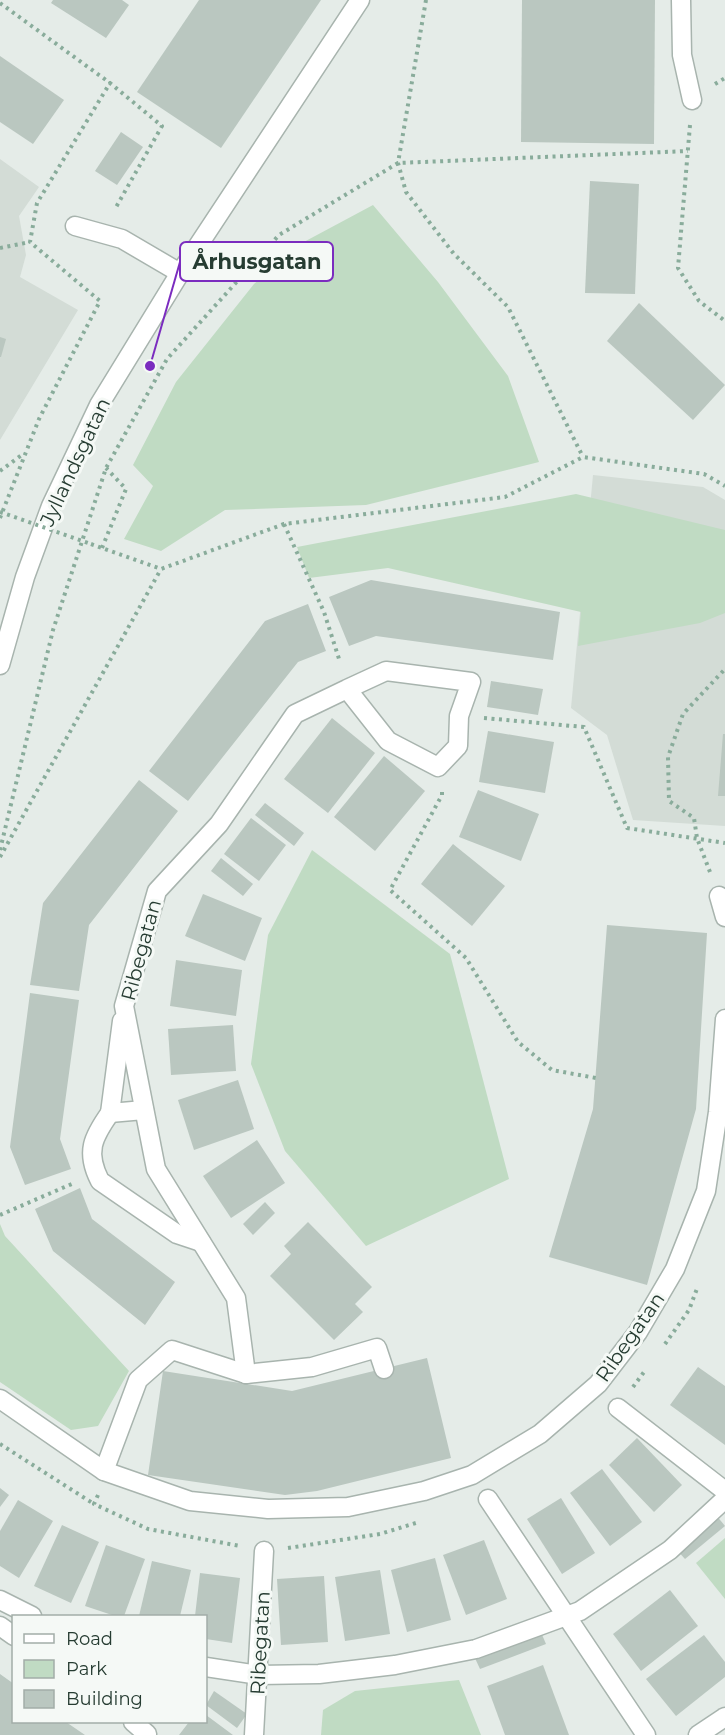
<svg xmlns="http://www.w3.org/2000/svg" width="725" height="1735" font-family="Montserrat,sans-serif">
<rect width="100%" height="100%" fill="#e5ece8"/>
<g fill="#d3dcd6">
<polygon points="0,159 39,187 19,216 26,255 20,277 78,310 0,440"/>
<polygon points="593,475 703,487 725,500 725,826 633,820 607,735 571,708"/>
</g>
<g fill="#c0dbc3">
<polygon points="373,205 438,282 508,376 539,462 366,505 225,510 161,551 124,539 153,486 133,465 176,382 254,284 302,243"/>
<polygon points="576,494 725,530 725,613 700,623 578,646 581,612 388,568 309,578 297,547"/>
<polygon points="312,850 450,954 509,1179 366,1246 285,1151 251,1064 268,935"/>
<polygon points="0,1224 5,1236 129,1371 98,1426 71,1430 0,1382"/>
<polygon points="725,1538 725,1599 696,1563"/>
<polygon points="459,1680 481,1735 321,1735 323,1710 355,1691"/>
</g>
<g fill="#bac7c0">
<polygon points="53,0 122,0 129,5 106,38 51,3"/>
<polygon points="199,0 321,0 221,148 137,92"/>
<polygon points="522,0 655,0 654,144 521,142"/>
<polygon points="0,56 64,100 33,144 0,122"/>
<polygon points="121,132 143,147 117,185 95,171"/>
<polygon points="590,181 639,184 635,294 585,293"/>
<polygon points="639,303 725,385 693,420 607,341"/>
<polygon points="0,337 6,339 1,357 0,357"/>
<polygon points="371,580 560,612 553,660 376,636 349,646 329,597"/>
<polygon points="308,604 326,651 298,662 188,801 149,771 265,621"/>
<polygon points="491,681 543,689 538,715 487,707"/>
<polygon points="332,718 375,753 328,813 284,779"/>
<polygon points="488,731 554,742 545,793 479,782"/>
<polygon points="723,734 725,734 725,796 718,796"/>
<polygon points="384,756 425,791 375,851 334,817"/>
<polygon points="139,780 178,811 89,925 79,991 30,985 43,903"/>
<polygon points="478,790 539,814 521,861 459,837"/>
<polygon points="265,803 304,833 294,846 255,815"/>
<polygon points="251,818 286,845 259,881 224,854"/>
<polygon points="453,844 505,886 472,926 421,884"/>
<polygon points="221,858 253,884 243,896 211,871"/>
<polygon points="203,894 262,918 245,961 185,936"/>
<polygon points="607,925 707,933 696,1109 647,1285 549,1257 593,1109"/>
<polygon points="176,960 242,970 236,1016 170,1006"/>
<polygon points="30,993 79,1000 60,1139 71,1169 25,1185 10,1147"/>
<polygon points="233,1025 236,1071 171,1075 168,1029"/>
<polygon points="238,1080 254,1129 194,1150 178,1100"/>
<polygon points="257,1140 285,1183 231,1218 203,1176"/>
<polygon points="80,1188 92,1219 175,1282 145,1325 53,1251 35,1209"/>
<polygon points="265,1202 275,1213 253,1235 243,1224"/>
<polygon points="308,1222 372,1287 355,1304 363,1312 334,1340 270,1276 291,1254 284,1246"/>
<polygon points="427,1358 451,1458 317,1491 285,1495 148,1475 163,1371 292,1391"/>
<polygon points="698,1367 725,1386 725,1445 670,1405"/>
<polygon points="637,1438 682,1485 654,1512 609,1465"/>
<polygon points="602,1469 642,1522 610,1546 570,1493"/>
<polygon points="0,1488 9,1495 0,1507"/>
<polygon points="561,1498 595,1553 562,1574 527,1519"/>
<polygon points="18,1500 53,1521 19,1578 0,1566 0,1531"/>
<polygon points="716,1515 725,1526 685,1559 676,1549"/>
<polygon points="62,1525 99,1542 71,1603 34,1586"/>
<polygon points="484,1540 507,1599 466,1615 443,1555"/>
<polygon points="106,1545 145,1559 124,1616 115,1616 85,1606"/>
<polygon points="435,1558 451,1620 407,1632 391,1570"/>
<polygon points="152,1561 191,1570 180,1616 139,1616"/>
<polygon points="380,1570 390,1634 345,1641 335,1577"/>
<polygon points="200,1573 240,1578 232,1643 206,1639 206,1616 195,1616"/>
<polygon points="324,1576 328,1642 281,1645 277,1579"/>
<polygon points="670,1590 698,1626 641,1671 613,1634"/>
<polygon points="540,1630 546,1644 480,1669 474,1656"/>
<polygon points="704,1635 725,1662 725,1677 676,1716 646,1679"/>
<polygon points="543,1665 569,1735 505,1735 487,1686"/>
<polygon points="0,1674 14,1684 14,1722 66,1722 85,1735 0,1735"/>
<polygon points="214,1691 247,1714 237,1728 206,1705"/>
<polygon points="206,1715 233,1735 179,1735 189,1722 206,1722"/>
</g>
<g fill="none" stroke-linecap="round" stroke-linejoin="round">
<defs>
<g id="street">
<polyline points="681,0 682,55 692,100"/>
<polyline points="75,226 122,239 180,273"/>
<polyline points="0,665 25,577 51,506 99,405 180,273 360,0"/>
<polyline points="719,896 725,917"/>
<polyline points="122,1021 110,1113 144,1110"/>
<path d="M110,1113C93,1137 85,1152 100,1181L177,1234L201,1242"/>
<polyline points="246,1374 236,1298 156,1169 124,1006 157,891 219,824 295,714 347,689 388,741 438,767 458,746 459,716 471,682 386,671 347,689"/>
<polyline points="0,1399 104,1471 190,1501 268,1509 348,1507 424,1491 472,1475 540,1434 598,1384 638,1332 675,1269 706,1191 718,1112 725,1019"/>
<polyline points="618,1408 725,1491"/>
<polyline points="104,1471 138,1380 172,1350 246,1374 312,1367 377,1348 384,1369"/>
<polyline points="488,1499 646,1735"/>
<polyline points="0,1600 32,1616"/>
<polyline points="0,1626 14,1636"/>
<polyline points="206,1667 259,1675 319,1674 395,1665 476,1649 580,1611 670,1550 725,1499"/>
<polyline points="133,1722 147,1734"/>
<polyline points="254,1735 264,1551"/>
<polyline points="698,1735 725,1717"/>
</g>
</defs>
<use href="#street" stroke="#a8b4ae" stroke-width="21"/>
<g stroke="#89ac9b" stroke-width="4" stroke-dasharray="3 4.5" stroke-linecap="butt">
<polyline points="426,0 398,163 406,192 454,254 508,307 583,457"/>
<polyline points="0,3 110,83"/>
<polyline points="715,84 725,78"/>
<polyline points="690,125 678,268 699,301 725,321"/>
<polyline points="0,248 30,242"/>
<polyline points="0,471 23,454"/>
<polyline points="0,518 39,419 100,301 30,242 37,203 110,83 162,126 115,209"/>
<polyline points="284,524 324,612 340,662"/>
<polyline points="91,544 161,569 284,524 505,497 583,457 704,474 725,486"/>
<polyline points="102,548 126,489 106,468"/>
<polyline points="484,718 584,727 627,828 725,843"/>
<polyline points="442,792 442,795 390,890 466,958 518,1042 552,1070 596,1078"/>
<polyline points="0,850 53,630 106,468 167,359 279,235 398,163 688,151"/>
<polyline points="0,857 161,569"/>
<polyline points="710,872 697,838 694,818 669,801 668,757 683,714 725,669"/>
<polyline points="0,1215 74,1183"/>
<polyline points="665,1344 689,1310 698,1286"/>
<polyline points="633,1387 644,1372"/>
<polyline points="0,1444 94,1504"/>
<polyline points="98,1495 94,1504 148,1529 240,1546"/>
<polyline points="288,1548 380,1534 419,1522"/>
</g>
<use href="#street" stroke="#fff" stroke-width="18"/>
<polyline stroke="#89ac9b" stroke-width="4" stroke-dasharray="3 4.5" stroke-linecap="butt" points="0,512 91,544"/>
</g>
<g text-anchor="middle" stroke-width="6" stroke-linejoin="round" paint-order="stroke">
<g font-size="20" fill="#263c32" stroke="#f5f9f6">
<text transform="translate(75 462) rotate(-65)" y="7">Jyllandsgatan</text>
<text transform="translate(141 950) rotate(-75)" y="7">Ribegatan</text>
<text transform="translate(630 1337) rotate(-55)" y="7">Ribegatan</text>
<text transform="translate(260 1643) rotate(-87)" y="7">Ribegatan</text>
</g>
</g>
<path fill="none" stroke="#7b2cbf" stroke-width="2" d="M150 366L180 262"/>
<circle fill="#7b2cbf" stroke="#f5f9f6" stroke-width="2" cx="150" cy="366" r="6"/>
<rect fill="#f5f9f6" stroke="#7b2cbf" stroke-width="2" x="180" y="242" width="153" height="39" rx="6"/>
<g font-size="21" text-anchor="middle" font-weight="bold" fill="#263c32">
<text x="257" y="269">Århusgatan</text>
</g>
<rect x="12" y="1615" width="195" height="108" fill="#f5f9f6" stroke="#a2ada8" stroke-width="1.5"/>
<rect x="24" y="1634" width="30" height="9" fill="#ffffff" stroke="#a2ada8" stroke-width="1.5"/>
<text x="66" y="1645" font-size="18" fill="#263c32">Road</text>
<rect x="24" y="1660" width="30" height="18" fill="#c0dbc3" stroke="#a2ada8" stroke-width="1.5"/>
<text x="66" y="1675" font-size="18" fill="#263c32">Park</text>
<rect x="24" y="1690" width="30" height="18" fill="#bac7c0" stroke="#a2ada8" stroke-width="1.5"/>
<text x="66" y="1705" font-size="18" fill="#263c32">Building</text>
</svg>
